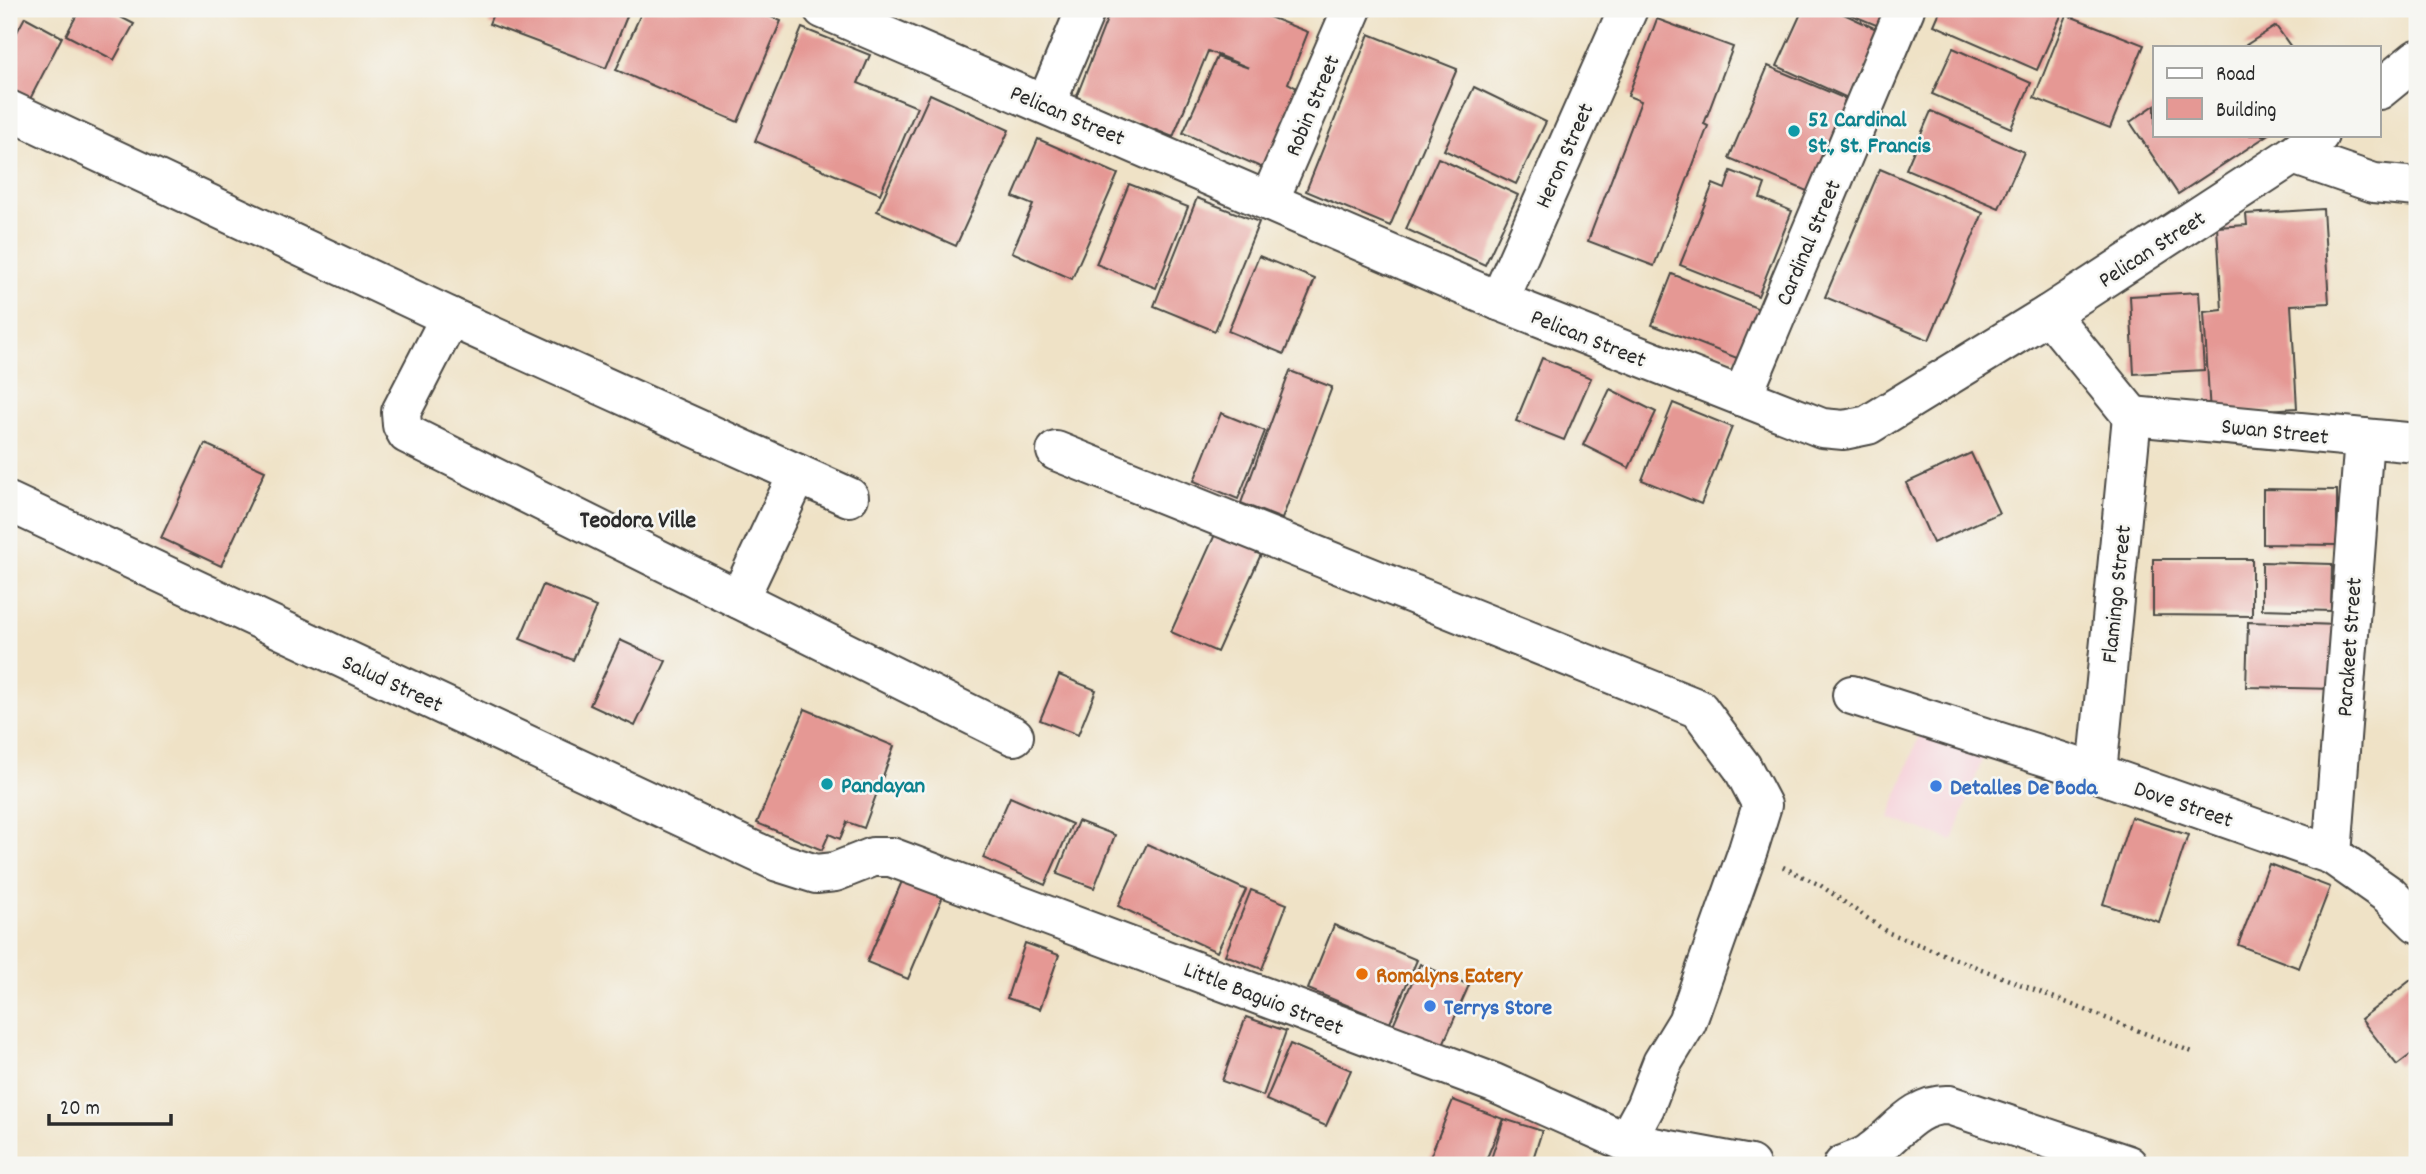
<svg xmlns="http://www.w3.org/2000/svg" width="2426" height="1174" font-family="Dekko,sans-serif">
<rect width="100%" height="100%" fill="#f6f6f2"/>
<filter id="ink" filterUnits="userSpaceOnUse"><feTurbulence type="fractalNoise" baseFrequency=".0143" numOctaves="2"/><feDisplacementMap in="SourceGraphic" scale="14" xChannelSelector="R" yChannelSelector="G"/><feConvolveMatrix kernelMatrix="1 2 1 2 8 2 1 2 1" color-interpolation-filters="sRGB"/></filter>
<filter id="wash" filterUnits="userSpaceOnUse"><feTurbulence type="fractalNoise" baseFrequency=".00686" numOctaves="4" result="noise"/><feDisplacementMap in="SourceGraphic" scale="28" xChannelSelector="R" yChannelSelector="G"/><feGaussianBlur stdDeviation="1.57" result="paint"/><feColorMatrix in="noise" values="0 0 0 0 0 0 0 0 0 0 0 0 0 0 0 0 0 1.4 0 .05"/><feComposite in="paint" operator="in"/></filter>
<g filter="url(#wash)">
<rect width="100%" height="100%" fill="#efe2c6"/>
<polygon fill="#f6cfd8" points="1920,732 1984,754 1953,841 1889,818"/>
<g id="blocks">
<g fill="#e59894">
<polygon points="80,9 105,9 134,24 114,60 66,35"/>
<polygon points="495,9 630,9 606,68 489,24"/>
<polygon points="643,9 752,9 781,21 738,122 616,70"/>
<polygon points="1111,9 1249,9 1308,32 1288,83 1300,90 1265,169 1183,133 1217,57 1249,68 1208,51 1173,137 1076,98"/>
<polygon points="1803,9 1833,9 1883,32 1852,100 1777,66"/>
<polygon points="1837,9 1894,9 1886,29"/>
<polygon points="1941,9 2064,9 2037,70 1934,25"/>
<polygon points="2067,15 2144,45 2110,128 2034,98"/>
<polygon points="25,17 62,37 28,103 9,93 9,47"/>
<polygon points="1657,19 1733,47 1704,124 1708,126 1654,266 1588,241 1641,101 1628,96"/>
<polygon points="2276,26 2291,47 2243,47"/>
<polygon points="802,28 870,55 858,83 917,107 880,194 755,141"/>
<polygon points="1369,34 1457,69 1390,226 1306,191"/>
<polygon points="1953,48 2031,83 2011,128 1932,94"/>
<polygon points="1768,66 1860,105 1821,197 1729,158"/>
<polygon points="1474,87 1546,122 1516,184 1444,150"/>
<polygon points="930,94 1009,130 956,246 877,211"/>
<polygon points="2155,105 2155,135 2268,135 2178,194 2130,122"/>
<polygon points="1931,111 2024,152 1999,208 1906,169"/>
<polygon points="1038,139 1118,174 1072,279 1012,252 1033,205 1013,197"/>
<polygon points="1438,158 1518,195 1485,265 1406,229"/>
<polygon points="1880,169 1983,213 1929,340 1825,297"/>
<polygon points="1731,171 1765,184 1760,198 1792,211 1758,296 1680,265 1713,184 1725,189"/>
<polygon points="1129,184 1188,207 1156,288 1096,264"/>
<polygon points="1197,198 1259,222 1215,331 1154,306"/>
<polygon points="2323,209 2329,303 2291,305 2297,408 2210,414 2204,312 2222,310 2217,227 2247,225 2246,214"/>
<polygon points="1259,256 1315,279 1284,354 1228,331"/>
<polygon points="1672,274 1762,310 1742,360 1652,325"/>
<polygon points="2199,292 2204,370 2134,374 2130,296"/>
<polygon points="1542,358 1591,378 1564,440 1516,421"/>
<polygon points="1290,371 1332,387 1282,519 1241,503"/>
<polygon points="1610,389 1656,412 1629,468 1583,445"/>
<polygon points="1673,403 1732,427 1701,504 1642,480"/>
<polygon points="1221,413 1265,431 1238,499 1194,481"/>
<polygon points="205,444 265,471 221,566 161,538"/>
<polygon points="1971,453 1999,513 1933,543 1906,483"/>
<polygon points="2263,489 2337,490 2337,545 2263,544"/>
<polygon points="1217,530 1263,550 1217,652 1171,632"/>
<polygon points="2153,559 2252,559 2252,616 2153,615"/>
<polygon points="2262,562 2332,564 2331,611 2262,609"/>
<polygon points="543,585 596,607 573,660 520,639"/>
<polygon points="2248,622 2338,625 2336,689 2246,687"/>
<polygon points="620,640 666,661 635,726 590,705"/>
<polygon points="1059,675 1096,690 1078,735 1040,720"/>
<polygon points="805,709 894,746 864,828 847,822 840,839 829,834 822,850 757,823"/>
<polygon points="1010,797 1072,824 1045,885 983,858"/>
<polygon points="2131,817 2188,835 2159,922 2103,904"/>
<polygon points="1078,821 1115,835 1094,888 1057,874"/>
<polygon points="1147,844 1246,890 1217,952 1118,906"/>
<polygon points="2269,864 2330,887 2299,968 2238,945"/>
<polygon points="906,872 946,889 908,979 867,962"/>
<polygon points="1251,890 1287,904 1262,969 1225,955"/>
<polygon points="1334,925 1417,960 1390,1023 1308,989"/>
<polygon points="1025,943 1059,955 1040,1009 1007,998"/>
<polygon points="1420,964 1469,985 1441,1049 1392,1027"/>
<polygon points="2416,976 2417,1050 2397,1065 2361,1019"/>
<polygon points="1246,1017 1286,1031 1263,1096 1222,1081"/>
<polygon points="1290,1044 1351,1070 1326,1126 1266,1100"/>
<polygon points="1453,1100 1503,1119 1484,1165 1427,1165"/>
<polygon points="1504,1119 1542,1131 1531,1165 1489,1165"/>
</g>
</g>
</g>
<g filter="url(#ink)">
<use href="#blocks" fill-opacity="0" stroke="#484642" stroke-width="2"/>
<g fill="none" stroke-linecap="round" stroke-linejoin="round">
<defs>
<g id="street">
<polyline points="823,9 1499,301 1822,428 1844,430 1868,425 2049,314 2293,155 2319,135"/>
<polyline points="2379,90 2417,59"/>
<polyline points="1046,104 1086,9"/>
<polyline points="9,110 450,317 401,412 402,425 407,434 1014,736"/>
<polyline points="2293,155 2374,183 2417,187"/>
<polyline points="1269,201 1352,9"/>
<polyline points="1499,301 1628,9"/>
<polyline points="2049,314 2132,416"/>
<polyline points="450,317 849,497"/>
<polyline points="1742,397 1905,9"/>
<polyline points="2132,416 2417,443"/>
<polyline points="1056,451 1699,709 1742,767 1762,805 1748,850 1687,1022 1662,1063 1645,1107 1626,1142"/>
<polyline points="9,502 778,862 816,874 835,872 873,857 891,857 1494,1083 1626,1142 1750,1165"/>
<polyline points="739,599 798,474"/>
<polyline points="1852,695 2097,773 2332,855 2389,895 2417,923"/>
<polyline points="2097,773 2132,416"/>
<polyline points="2332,855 2364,438"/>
<path d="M1843,1165C1852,1161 1864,1158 1872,1151C1897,1133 1915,1103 1949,1105L2128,1165"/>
</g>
</defs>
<use href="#street" stroke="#484642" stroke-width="42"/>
<polyline stroke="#484642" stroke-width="4.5" stroke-dasharray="2 5" stroke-linecap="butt" points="1783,867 1820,885 1887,932 2195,1053"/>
<use href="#street" stroke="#fff" stroke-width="38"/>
</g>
</g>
<g fill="#0f9aa8" stroke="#f6f6f2" stroke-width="2.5">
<circle cx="1794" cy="131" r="7"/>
<circle cx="827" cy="784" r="7"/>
</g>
<g fill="#3f7fe0" stroke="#f6f6f2" stroke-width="2.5">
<circle cx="1936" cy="786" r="7"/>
<circle cx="1430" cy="1006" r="7"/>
</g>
<circle fill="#e8710a" stroke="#f6f6f2" stroke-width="2.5" cx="1362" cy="974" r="7"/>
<g text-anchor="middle" stroke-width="5" stroke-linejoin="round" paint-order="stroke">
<g font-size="23" fill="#2b2b2b" stroke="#f6f6f2">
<text transform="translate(1311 105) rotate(-67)" y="8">Robin Street</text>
<text transform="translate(1068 114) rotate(23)" y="8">Pelican Street</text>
<text transform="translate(1563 155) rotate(-66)" y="8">Heron Street</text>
<text transform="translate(1807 242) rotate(-67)" y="8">Cardinal Street</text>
<text transform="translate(2151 248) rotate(-33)" y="8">Pelican Street</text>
<text transform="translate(1589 337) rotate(22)" y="8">Pelican Street</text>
<text transform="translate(2275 430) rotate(6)" y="8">Swan Street</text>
<text transform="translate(2115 594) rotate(-84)" y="8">Flamingo Street</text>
<text transform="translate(2348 647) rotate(-86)" y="8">Parakeet Street</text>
<text transform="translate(393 682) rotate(25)" y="8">Salud Street</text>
<text transform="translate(2184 803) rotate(19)" y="8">Dove Street</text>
<text transform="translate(1264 997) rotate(21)" y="8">Little Baguio Street</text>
</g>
<g font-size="23" font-weight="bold" fill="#0d838f" stroke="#f6f6f2" text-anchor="start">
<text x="1808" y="126">52 Cardinal<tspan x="1808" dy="26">St., St. Francis</tspan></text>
<text x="841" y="792">Pandayan</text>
</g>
<g font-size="23" font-weight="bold" fill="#366cbe" stroke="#f6f6f2" text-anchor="start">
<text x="1950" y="794">Detalles De Boda</text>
<text x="1444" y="1014">Terrys Store</text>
</g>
<g font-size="23" font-weight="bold" fill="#c56008" stroke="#f6f6f2" text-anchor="start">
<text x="1376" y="982">Romalyns Eatery</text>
</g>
<g font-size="24" font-weight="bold" fill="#2b2b2b" stroke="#f6f6f2">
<text x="638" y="527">Teodora Ville</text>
</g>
</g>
<rect width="2426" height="1174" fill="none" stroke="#f6f6f2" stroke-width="35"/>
<rect x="2153" y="46" width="228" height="91" fill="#f6f6f2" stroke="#a5a5a2" stroke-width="2"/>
<rect x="2167" y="68" width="35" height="10" fill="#ffffff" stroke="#a5a5a2" stroke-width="2"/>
<text x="2216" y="80" font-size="21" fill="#2b2b2b">Road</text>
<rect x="2167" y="98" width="35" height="21" fill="#e59894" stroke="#a5a5a2" stroke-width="2"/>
<text x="2216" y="116" font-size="21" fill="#2b2b2b">Building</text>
<path d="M49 1114v10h122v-10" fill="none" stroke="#2b2b2b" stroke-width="3.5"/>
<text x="60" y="1114" font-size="21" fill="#2b2b2b" stroke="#f6f6f2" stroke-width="5" paint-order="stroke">20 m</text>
</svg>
